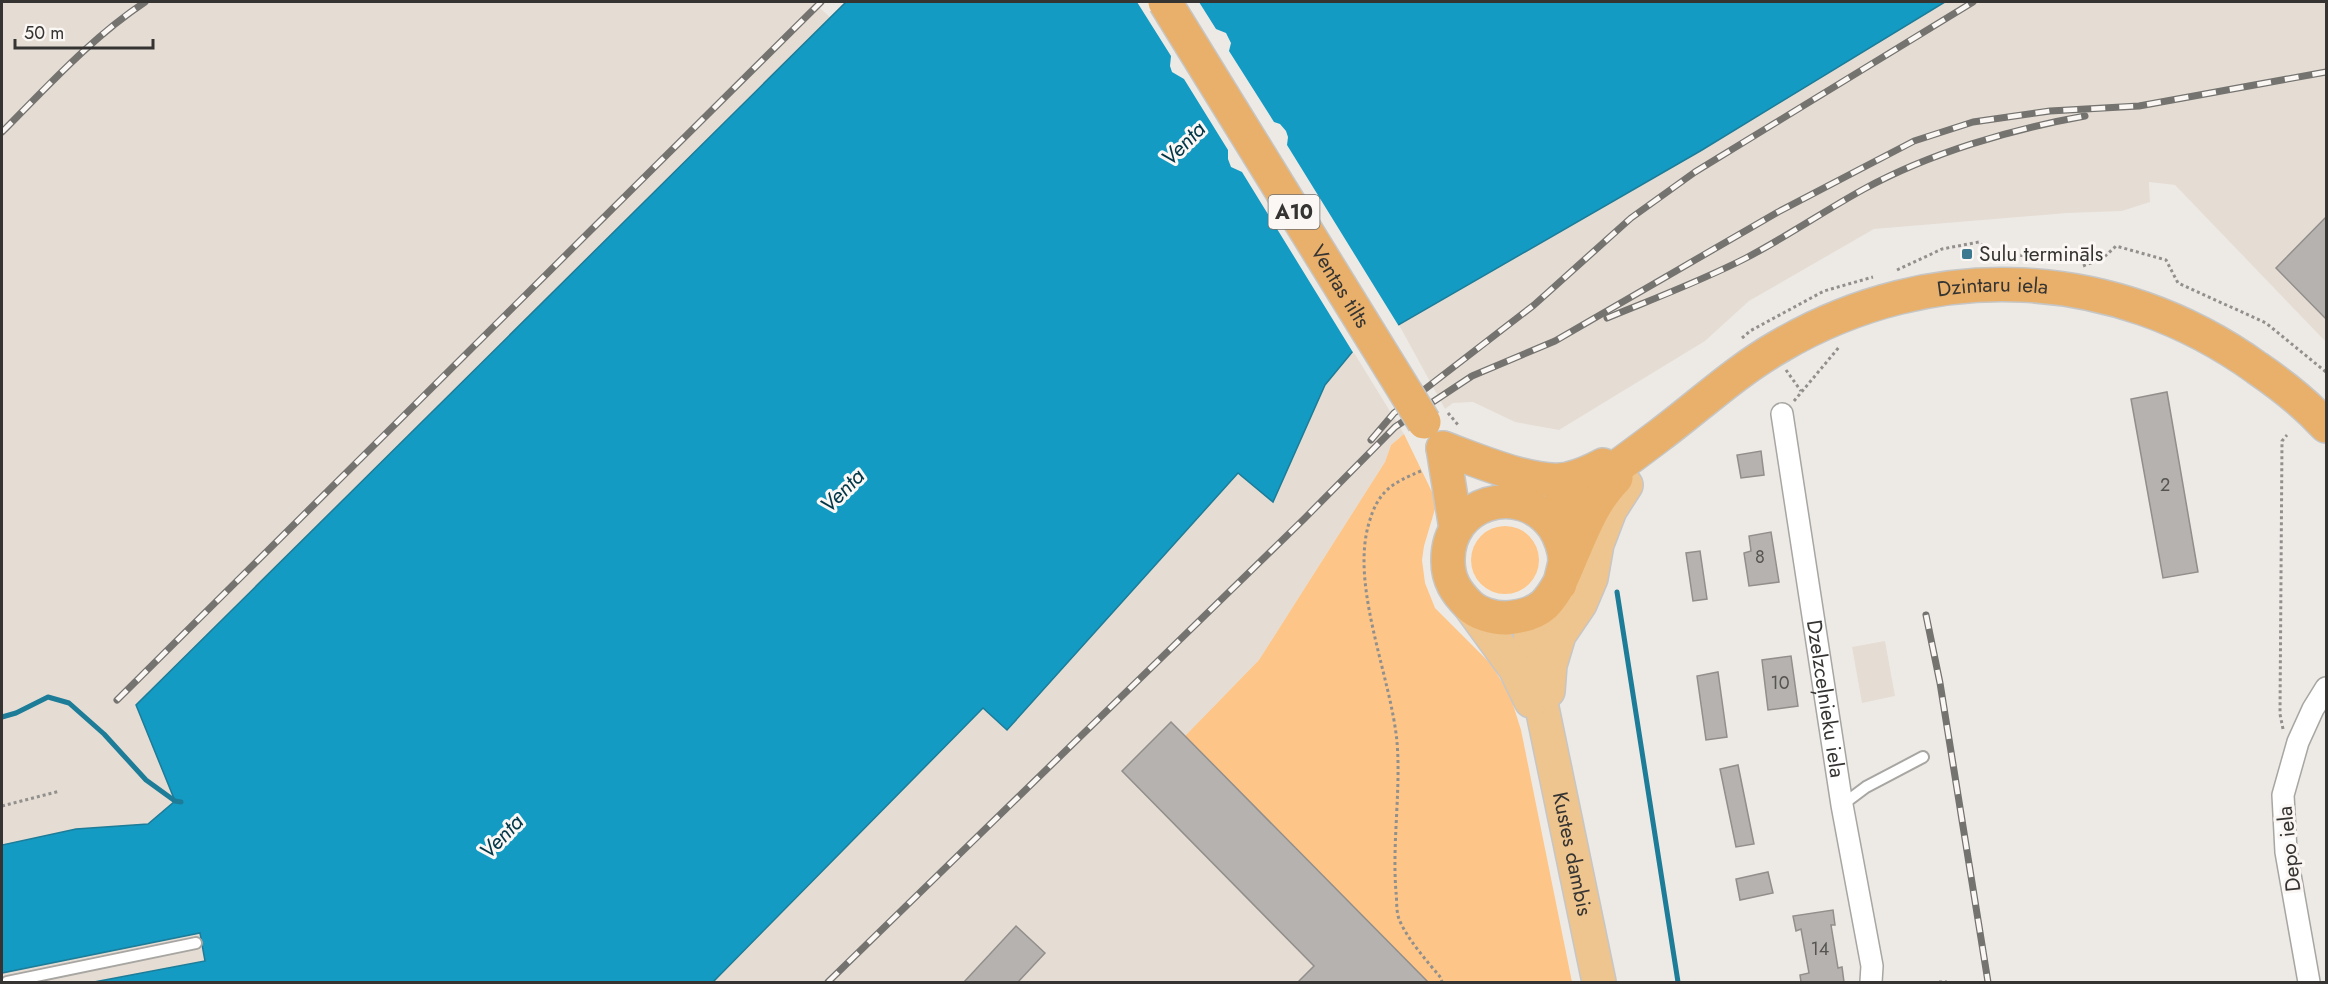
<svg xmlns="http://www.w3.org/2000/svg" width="2328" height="984" font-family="Jost,sans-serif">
<rect width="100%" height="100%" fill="#edeae6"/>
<g fill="#e5ddd4">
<polygon points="2,2 813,2 830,17 136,704 175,801 148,824 76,829 2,845"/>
<polygon points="1945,2 2326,2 2326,342 2175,185 2149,182 2150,202 2122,211 2067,213 1874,229 1749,301 1705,341 1559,430 1515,422 1473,402 1453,403 1445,409 1399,325 1702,150"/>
<polygon points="1353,351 1404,434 1391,445 1385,462 1259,660 1185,736 1428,982 713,982 983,707 1007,730 1238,473 1273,501 1325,385"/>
<polygon points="1885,641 1895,696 1862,703 1852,647"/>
<polygon points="200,933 205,961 94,982 2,982 2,973"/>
</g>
<g fill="#fdc587">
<polygon points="1404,434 1433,494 1435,509 1424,546 1422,560 1425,583 1435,608 1491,664 1510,695 1521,730 1572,982 1428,982 1185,736 1259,660 1385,462 1391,445"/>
<circle cx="1505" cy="560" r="34"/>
</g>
<polygon fill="#139bc4" stroke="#1d7c98" stroke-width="1.5" points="846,2 1945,2 1702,150 1353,351 1325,385 1273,502 1238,473 1007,730 983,708 713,982 94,982 205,961 200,933 2,973 2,845 76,829 148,824 175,801 136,705"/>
<polygon fill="#edeae6" points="1137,2 1199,2 1216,29 1226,33 1231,43 1229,51 1274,122 1280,124 1286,131 1288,137 1287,145 1400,328 1354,354 1242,172 1231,167 1228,159 1228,150 1184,79 1172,72 1170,66 1171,56"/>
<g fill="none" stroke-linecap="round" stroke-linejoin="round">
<g stroke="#1d7c98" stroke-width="5">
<polyline points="1617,592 1678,982"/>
<polyline points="2,717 16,713 48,697 69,703 104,734 146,780 175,801 181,802"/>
</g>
</g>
<g fill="#b5b2af" stroke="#918e8b" stroke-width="1.5">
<polygon points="2326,217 2326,319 2276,268"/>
<polygon points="2167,392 2198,572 2163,578 2131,399"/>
<polygon points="1761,451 1764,475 1741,478 1737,455"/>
<polygon points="1771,532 1779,582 1749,586 1744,553 1751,551 1749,536"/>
<polygon points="1700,551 1707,599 1693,601 1686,553"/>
<polygon points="1791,656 1798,706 1768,710 1762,660"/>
<polygon points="1718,672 1727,737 1706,740 1697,676"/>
<polygon points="1171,722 1185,736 1428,982 1298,982 1314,966 1122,771"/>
<polygon points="1738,765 1754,844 1736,847 1720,769"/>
<polygon points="1768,872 1773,893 1740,900 1736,879"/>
<polygon points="1833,910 1835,925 1831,925 1838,968 1842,967 1844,982 1801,982 1800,975 1809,973 1801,929 1796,931 1793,916"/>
<polygon points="1016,926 1045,953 1018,982 964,982"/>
</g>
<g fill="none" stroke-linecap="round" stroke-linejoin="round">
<defs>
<g id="service">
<polyline points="1842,805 1866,787 1923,757"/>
<polyline points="7,982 196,943"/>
</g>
<g id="minor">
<path id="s1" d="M1782,414L1842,805L1872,966L1871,982"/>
<polyline points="2309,982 2286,852 2283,795 2298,742 2313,709 2326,688"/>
</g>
<g id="primary">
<path id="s2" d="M1543,606L1530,632L1535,674L1599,982"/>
<polyline points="1472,609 1515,668 1531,701"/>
<polyline points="1548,691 1550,665 1559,635 1580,604 1591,578 1597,544 1610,510 1626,485"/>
</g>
<g id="trunk">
<path d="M1443,448C1474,459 1535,486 1568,479C1580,476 1592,471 1603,465"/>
<polyline points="1443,448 1456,529"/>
<path id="s3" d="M1546,516C1585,491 1623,463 1660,435C1700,405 1736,371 1780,346C1932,257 2114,265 2257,368C2282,385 2306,404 2326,426"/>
<path d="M1560,584C1561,577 1564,569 1565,561C1565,550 1560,536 1554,527C1520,480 1447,502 1448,561C1448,580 1456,592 1469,605C1478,614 1494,618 1506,618C1519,617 1534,614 1544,605C1557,592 1564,574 1571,557C1583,529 1594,500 1616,478"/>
</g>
</defs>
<use href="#service" stroke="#a8a6a2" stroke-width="14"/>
<use href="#minor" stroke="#a8a6a2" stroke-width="24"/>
<use href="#primary" stroke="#c6c6c6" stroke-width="36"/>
<use href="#trunk" stroke="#c6c6c6" stroke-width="36"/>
<g stroke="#92908d" stroke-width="3" stroke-dasharray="3 3" stroke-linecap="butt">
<polyline points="2083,266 2102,259 2116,246 2166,260 2178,283 2266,323 2326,372"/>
<polyline points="1897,270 1942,249 1979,242 1986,249 2058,262"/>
<polyline points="1742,338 1750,331 1824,291 1873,277"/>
<polyline points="1786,370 1801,391"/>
<polyline points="1794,401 1840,346"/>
<polyline points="1448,413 1459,426"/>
<path d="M1421,471C1392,483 1378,491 1369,523C1350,586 1391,677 1397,742C1401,790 1392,843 1396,892C1397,900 1396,911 1399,919C1407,939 1427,961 1441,978L1442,982"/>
<polyline points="2283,729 2280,714 2282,441 2287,435"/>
<polyline points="2,806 60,791"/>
<polyline points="1939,982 1947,982"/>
</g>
<use href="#service" stroke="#fff" stroke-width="10"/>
<use href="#minor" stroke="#fff" stroke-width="21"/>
<use href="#primary" stroke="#eec48f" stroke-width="33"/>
<use href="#trunk" stroke="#e8b06a" stroke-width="33"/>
<defs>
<g id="rail">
<path d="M2,132C47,87 91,38 145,2"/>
<path d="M1607,318C1653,299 1701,281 1746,258C1786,237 1824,211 1864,189C1930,153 2012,129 2085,116"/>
<polyline points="1371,440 1394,413 1534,305 1631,218 1695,172 1973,2"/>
<polyline points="1926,615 1940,683 1988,982"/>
<polyline points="117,700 821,2"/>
<polyline points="828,982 1304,519 1395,427 1472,376 1555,341 1778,212 1914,141 1973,122 2050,111 2139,106 2326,72"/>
</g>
</defs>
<use href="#rail" stroke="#747370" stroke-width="7"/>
<use href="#rail" stroke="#faf7f4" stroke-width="4.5" stroke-dasharray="14" stroke-linecap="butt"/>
<defs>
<g id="trunk-bridge">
<path id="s4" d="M1165,2L1424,422"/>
</g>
</defs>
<use href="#trunk-bridge" stroke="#c6c6c6" stroke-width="36" stroke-linecap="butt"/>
<use href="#trunk-bridge" stroke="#e8b06a" stroke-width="33"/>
</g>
<rect fill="#3d7990" stroke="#faf7f4" stroke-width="2" x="1961" y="248" width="12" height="12" rx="3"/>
<g text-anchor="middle" stroke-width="6" stroke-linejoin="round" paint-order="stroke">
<g font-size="18" fill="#555451">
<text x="2165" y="491">2</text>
<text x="1760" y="563">8</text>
<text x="1780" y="689">10</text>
<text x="1820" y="955">14</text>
</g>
<rect fill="#faf7f4" stroke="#706e6c" stroke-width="1.5" x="1268.5" y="195" width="51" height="34" rx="4.5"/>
<g font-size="20" font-weight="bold" fill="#353432">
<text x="1294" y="219">A10</text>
</g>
<g font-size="21" fill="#353432" stroke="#faf7f4" text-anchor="start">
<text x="1979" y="261">Sulu termināls</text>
</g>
<g font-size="21" fill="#353432" stroke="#faf7f4">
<text dy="7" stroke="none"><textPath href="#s4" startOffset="334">Ventas tilts</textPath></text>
<text dy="7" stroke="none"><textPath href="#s3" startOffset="513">Dzintaru iela</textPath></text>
<text dy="7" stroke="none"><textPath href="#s1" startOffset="288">Dzelzceļnieku iela</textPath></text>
<text transform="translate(2289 849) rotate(-96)" y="7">Depo iela</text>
<text dy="7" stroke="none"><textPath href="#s2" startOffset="255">Kustes dambis</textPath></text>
</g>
<g font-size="22" font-style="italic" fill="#013749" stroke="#faf7f4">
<text transform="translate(1183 143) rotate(-45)" y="8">Venta</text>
<text transform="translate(842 490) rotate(-45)" y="8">Venta</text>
<text transform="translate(501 836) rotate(-46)" y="8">Venta</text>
</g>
</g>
<rect width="2328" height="984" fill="none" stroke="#353432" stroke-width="6"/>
<path d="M15 39v9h138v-9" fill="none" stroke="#353432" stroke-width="3"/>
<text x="24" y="39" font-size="18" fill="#353432" stroke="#faf7f4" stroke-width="4.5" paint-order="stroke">50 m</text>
</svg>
